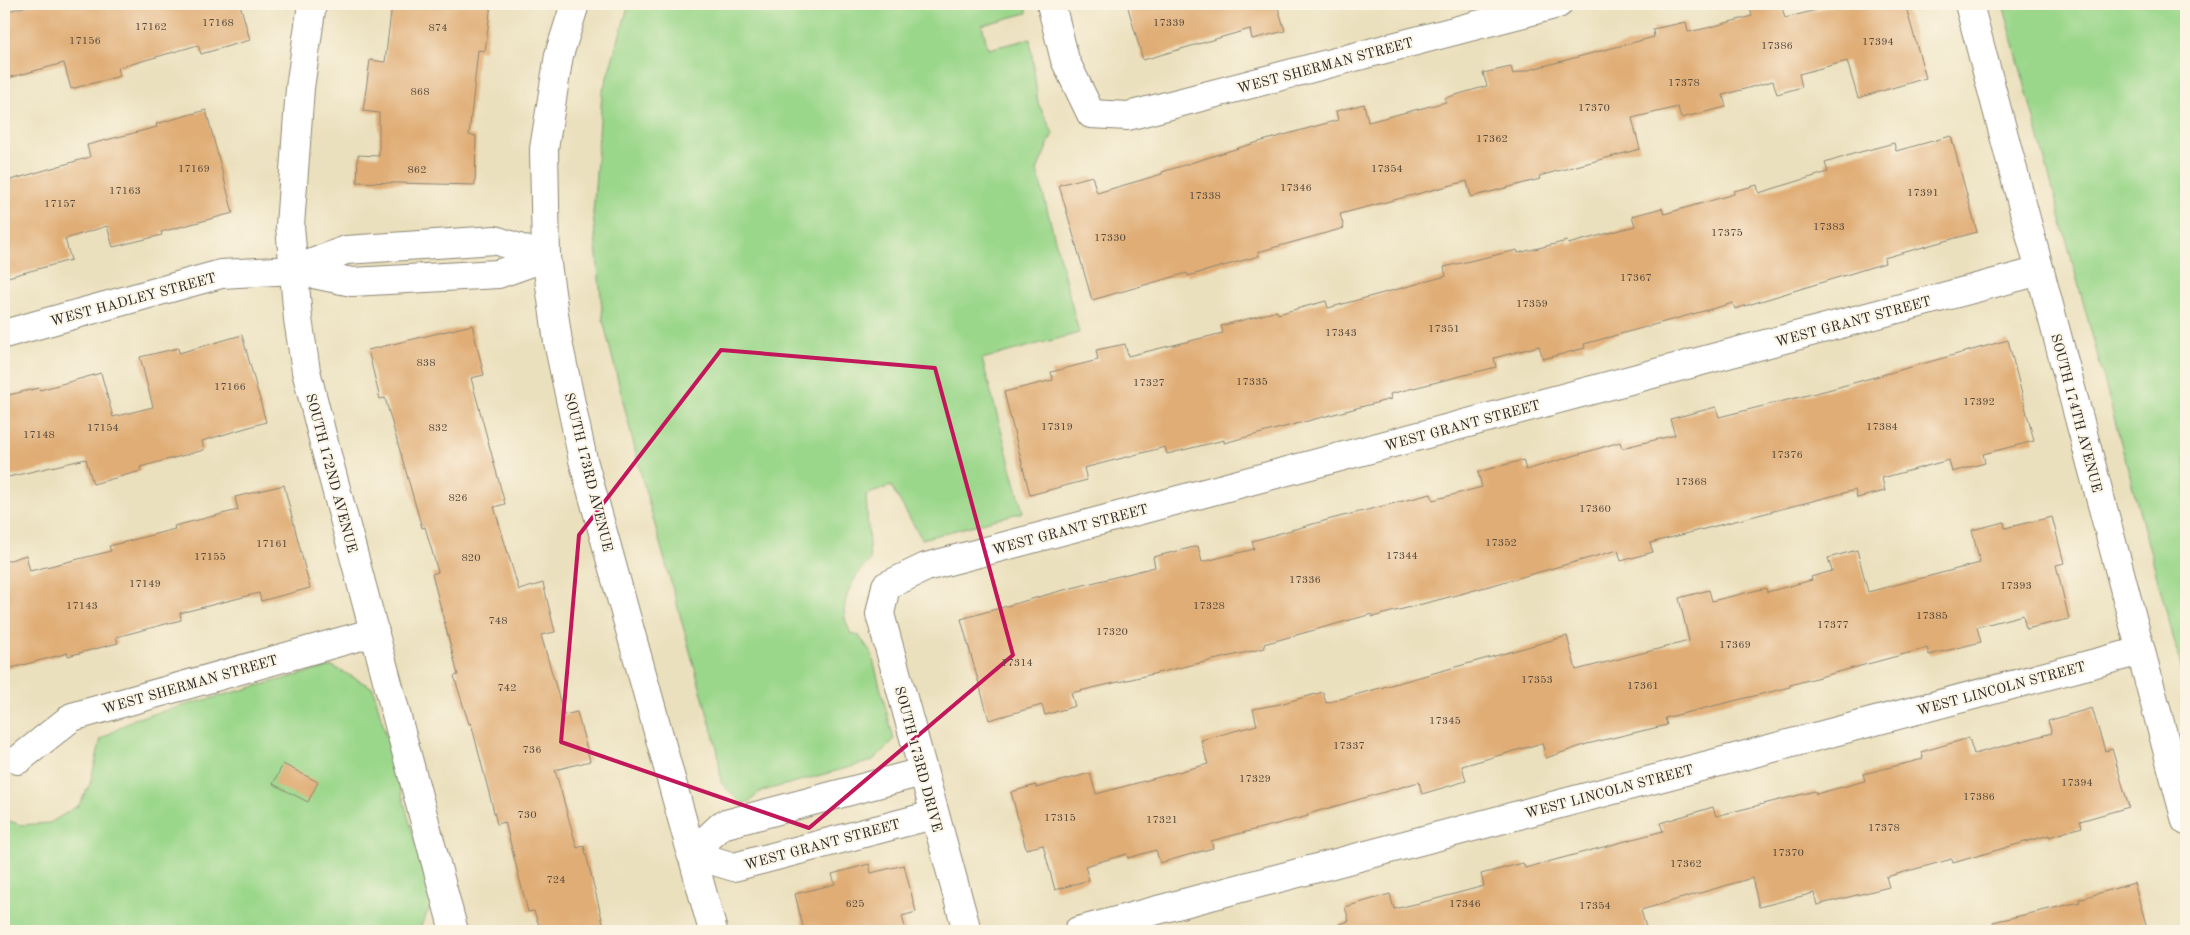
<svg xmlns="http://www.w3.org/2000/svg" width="2190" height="935" font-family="'Old Standard TT',serif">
<rect width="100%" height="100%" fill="#fcf5e5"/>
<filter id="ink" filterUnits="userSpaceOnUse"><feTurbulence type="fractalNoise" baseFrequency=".02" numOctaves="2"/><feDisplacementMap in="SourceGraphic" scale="10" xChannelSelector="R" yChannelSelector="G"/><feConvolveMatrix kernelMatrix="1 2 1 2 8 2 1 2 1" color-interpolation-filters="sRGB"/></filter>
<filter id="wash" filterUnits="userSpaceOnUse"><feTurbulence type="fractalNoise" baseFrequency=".0096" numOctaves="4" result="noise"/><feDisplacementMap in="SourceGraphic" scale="20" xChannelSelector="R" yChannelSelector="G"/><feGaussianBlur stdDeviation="1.12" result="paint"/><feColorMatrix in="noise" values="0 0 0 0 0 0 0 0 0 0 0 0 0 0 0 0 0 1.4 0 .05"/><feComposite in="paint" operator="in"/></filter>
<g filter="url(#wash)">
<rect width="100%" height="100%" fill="#ebe0bd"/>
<g fill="#9bd78b" stroke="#63815b">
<path d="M629,4H1026L1027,13L982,25L988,49L1030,39L1038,103L1053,133L1037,170L1079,333L982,359L1023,512L922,539L891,486L866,495L870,561C855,572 841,599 845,618C846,623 849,629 851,634L859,636L871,652L894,740L872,761L759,792L751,801L742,804L721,783L718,752L643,482L603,320L593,214L602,94Z"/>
<polygon points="2003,4 2186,4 2186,685"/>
<polygon points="332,666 373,688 432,904 418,931 4,931 4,819 21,825 50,823 79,805 90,784 101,739 134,719"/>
</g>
<g id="blocks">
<g fill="#e0ad76">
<polygon points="36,4 240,4 250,40 201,54 198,45 118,68 120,76 71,89 64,63 4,79 4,12"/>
<polygon points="392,4 491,4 485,51 478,50 469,135 476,136 475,185 357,182 358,155 379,156 379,113 363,111 370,60 385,62"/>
<polygon points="1127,4 1277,4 1285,31 1252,39 1250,29 1143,60"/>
<polygon points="1749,4 1781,4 1785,18 1840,4 1905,4 1926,78 1858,98 1847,61 1799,74 1802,87 1777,94 1773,81 1723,95 1726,107 1681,118 1678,107 1632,118 1640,149 1539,176 1540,179 1471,197 1467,181 1340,214 1344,228 1258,252 1259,256 1188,276 1187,273 1092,300 1059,185 1092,176 1097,193 1162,174 1162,172 1248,145 1338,120 1336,111 1364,104 1368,122 1446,102 1445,98 1487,86 1483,73 1511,67 1513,74 1654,37 1653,29 1686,22 1688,32 1707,28 1752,16"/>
<polygon points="206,110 233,213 161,232 162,235 113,247 107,226 65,239 71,260 4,278 4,182 90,157 87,145 157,127 156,124"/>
<polygon points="1951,136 1977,232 1884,258 1885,263 1735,309 1733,303 1584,344 1585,348 1543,359 1539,346 1494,358 1496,367 1390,394 1391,399 1224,443 1224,440 1167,454 1165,447 1084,468 1087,480 1030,495 1004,392 1053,380 1051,372 1098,360 1096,350 1125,344 1128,356 1223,333 1221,326 1277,311 1278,314 1326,301 1328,308 1446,276 1444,267 1517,250 1518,253 1567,241 1568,244 1635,226 1632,216 1662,208 1664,214 1734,194 1734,191 1757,185 1759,193 1828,172 1825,163 1853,154 1894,143 1896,151"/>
<polygon points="472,325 484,375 471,378 505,504 494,507 519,590 543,583 555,632 541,635 564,715 577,712 590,761 555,770 577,848 584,846 605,931 541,931 534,911 528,912 505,822 497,824 471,723 469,724 454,676 458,675 432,574 438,572 425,527 422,528 385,398 380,399 368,350"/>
<polygon points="242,335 266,422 202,441 204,450 140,467 141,471 93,484 86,459 4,478 4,396 39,388 40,390 101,373 113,417 153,407 140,357 178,348 179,353"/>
<polygon points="2008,340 2034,441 1983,454 1985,463 1952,472 1949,460 1882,478 1885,491 1857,498 1855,490 1650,543 1653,552 1621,561 1618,550 1457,595 1372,617 1372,614 1264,644 1265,648 1071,693 1075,706 1045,715 1042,705 989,720 961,619 1060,591 1155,567 1153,557 1198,546 1202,562 1254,549 1252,541 1331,519 1431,494 1433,500 1482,487 1478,472 1523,460 1526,470 1620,442 1622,448 1675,435 1670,419 1716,407 1719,417 1828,390"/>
<polygon points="284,485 310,588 261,601 259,593 180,613 181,620 116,637 118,643 68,656 68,653 4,670 4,562 26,555 30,571 111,551 109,546 175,529 174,526 238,510 235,497"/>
<polygon points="2052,517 2064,563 2056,565 2069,619 2026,629 2023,615 1977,627 1981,642 1929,655 1927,648 1790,685 1790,687 1665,718 1667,725 1587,744 1546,758 1542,743 1462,766 1466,781 1422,794 1419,782 1308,814 1308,816 1211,841 1213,848 1160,863 1156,850 1128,858 1127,854 1085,866 1089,880 1055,890 1043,845 1026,849 1011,792 1036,785 1036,788 1090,773 1096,794 1208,764 1201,740 1257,725 1253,709 1280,704 1323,692 1326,703 1567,636 1576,670 1689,641 1679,598 1709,590 1712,601 1766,588 1767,592 1812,580 1811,577 1832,571 1828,558 1857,550 1868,592 1980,563 1972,530 2004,522 2005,528"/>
<polygon points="2092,708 2105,751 2112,749 2129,807 2080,821 2082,827 2049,837 2049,835 1953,863 1952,859 1886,877 1889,887 1817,905 1814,893 1759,907 1752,878 1641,910 1647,931 1340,931 1339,924 1349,921 1345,907 1390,894 1394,909 1432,900 1484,886 1481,874 1523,863 1525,868 1663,831 1660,823 1713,807 1716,816 1815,791 1816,794 1865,781 1863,774 1923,759 1921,752 1969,738 1974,754 2052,733 2048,721"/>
<polygon points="283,764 318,782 308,802 273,784"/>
<polygon points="869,864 871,873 904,865 916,912 902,916 906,931 804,931 795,894 835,884 832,874"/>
<polygon points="2134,883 2148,931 1994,931 1993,922 2080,902 2079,899"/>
</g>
</g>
</g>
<g filter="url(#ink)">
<use href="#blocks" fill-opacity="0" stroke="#8b8674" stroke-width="1"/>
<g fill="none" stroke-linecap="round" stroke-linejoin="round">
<defs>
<g id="minor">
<polyline points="312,4 300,88 290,226 298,319 306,371 327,455 454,931"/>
<polyline points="1051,4 1065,60 1091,114 1128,116 1558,4"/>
<polyline points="1969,4 2186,821"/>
<polyline points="294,270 346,250 495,240 546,257"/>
<polyline points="4,334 221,274 294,270 352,282 498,274 546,257"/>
<polyline points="18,760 72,717 375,632"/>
<polyline points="922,772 722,825 691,854 734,867 933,815"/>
<polyline points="967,931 880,614 886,586 926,567 2040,271"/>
<polyline points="1078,931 2141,651"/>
</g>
<polyline id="tertiary" points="575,4 559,55 544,149 546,257 558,342 583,460 713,931"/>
</defs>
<use href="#minor" stroke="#8b8674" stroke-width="30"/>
<use href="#tertiary" stroke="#8b8674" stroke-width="30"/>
<use href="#minor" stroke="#fff" stroke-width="28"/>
<use href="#tertiary" stroke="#fff" stroke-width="28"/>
</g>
</g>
<path fill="none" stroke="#c2185b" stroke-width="4" stroke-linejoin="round" d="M721,350L935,368L1013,655L809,828L561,742L579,535Z"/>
<g text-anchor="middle" stroke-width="4" stroke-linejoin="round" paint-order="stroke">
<g font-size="11" fill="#584c3e">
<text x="218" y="26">17168</text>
<text x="1169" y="26">17339</text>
<text x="151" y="30">17162</text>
<text x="438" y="31">874</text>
<text x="85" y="44">17156</text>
<text x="1878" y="45">17394</text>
<text x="1777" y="49">17386</text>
<text x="1684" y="86">17378</text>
<text x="420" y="95">868</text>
<text x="1594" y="111">17370</text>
<text x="1492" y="142">17362</text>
<text x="194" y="172">17169</text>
<text x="1387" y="172">17354</text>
<text x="417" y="173">862</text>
<text x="1296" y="191">17346</text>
<text x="125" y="194">17163</text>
<text x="1923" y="196">17391</text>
<text x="1205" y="199">17338</text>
<text x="60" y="207">17157</text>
<text x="1829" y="230">17383</text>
<text x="1727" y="236">17375</text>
<text x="1110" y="241">17330</text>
<text x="1636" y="281">17367</text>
<text x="1532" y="307">17359</text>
<text x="1444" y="332">17351</text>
<text x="1341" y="336">17343</text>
<text x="426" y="366">838</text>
<text x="1252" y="385">17335</text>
<text x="1149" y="386">17327</text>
<text x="230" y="390">17166</text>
<text x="1979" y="405">17392</text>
<text x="1057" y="430">17319</text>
<text x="1882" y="430">17384</text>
<text x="103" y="431">17154</text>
<text x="438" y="431">832</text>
<text x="39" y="438">17148</text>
<text x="1787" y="458">17376</text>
<text x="1691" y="485">17368</text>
<text x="458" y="501">826</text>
<text x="1595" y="512">17360</text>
<text x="1501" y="546">17352</text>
<text x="272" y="547">17161</text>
<text x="1402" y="559">17344</text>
<text x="210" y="560">17155</text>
<text x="471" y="561">820</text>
<text x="1305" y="583">17336</text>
<text x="145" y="587">17149</text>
<text x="2016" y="589">17393</text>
<text x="82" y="609">17143</text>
<text x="1209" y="609">17328</text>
<text x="1932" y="619">17385</text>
<text x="498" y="624">748</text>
<text x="1833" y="628">17377</text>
<text x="1112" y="635">17320</text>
<text x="1735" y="648">17369</text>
<text x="1017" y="666">17314</text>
<text x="1537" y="683">17353</text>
<text x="1643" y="689">17361</text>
<text x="507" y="691">742</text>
<text x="1445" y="724">17345</text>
<text x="1349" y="749">17337</text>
<text x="532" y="753">736</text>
<text x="1255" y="782">17329</text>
<text x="2077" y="786">17394</text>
<text x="1979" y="800">17386</text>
<text x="527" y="818">730</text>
<text x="1060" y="821">17315</text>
<text x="1162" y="823">17321</text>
<text x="1884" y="831">17378</text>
<text x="1788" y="856">17370</text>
<text x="1686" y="867">17362</text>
<text x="556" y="883">724</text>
<text x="855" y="907">625</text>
<text x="1465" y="907">17346</text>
<text x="1595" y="909">17354</text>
</g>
<g font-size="14" fill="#2b2b2b" stroke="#fcf5e5">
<text transform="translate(1325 65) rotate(-15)" y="5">WEST SHERMAN STREET</text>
<text transform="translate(133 299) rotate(-15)" y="5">WEST HADLEY STREET</text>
<text transform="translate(1853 321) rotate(-15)" y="5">WEST GRANT STREET</text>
<text transform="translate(2077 413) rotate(75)" y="5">SOUTH 174TH AVENUE</text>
<text transform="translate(1462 425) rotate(-15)" y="5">WEST GRANT STREET</text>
<text transform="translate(589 472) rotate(76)" y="5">SOUTH 173RD AVENUE</text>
<text transform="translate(332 473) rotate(75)" y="5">SOUTH 172ND AVENUE</text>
<text transform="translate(1070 529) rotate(-15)" y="5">WEST GRANT STREET</text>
<text transform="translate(190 684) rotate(-16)" y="5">WEST SHERMAN STREET</text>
<text transform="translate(2001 688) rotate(-15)" y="5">WEST LINCOLN STREET</text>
<text transform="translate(919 759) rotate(75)" y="5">SOUTH 173RD DRIVE</text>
<text transform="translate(1609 791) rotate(-15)" y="5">WEST LINCOLN STREET</text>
<text transform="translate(822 844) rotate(-15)" y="5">WEST GRANT STREET</text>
</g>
</g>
<rect width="2190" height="935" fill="none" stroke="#fcf5e5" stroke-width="20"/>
</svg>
